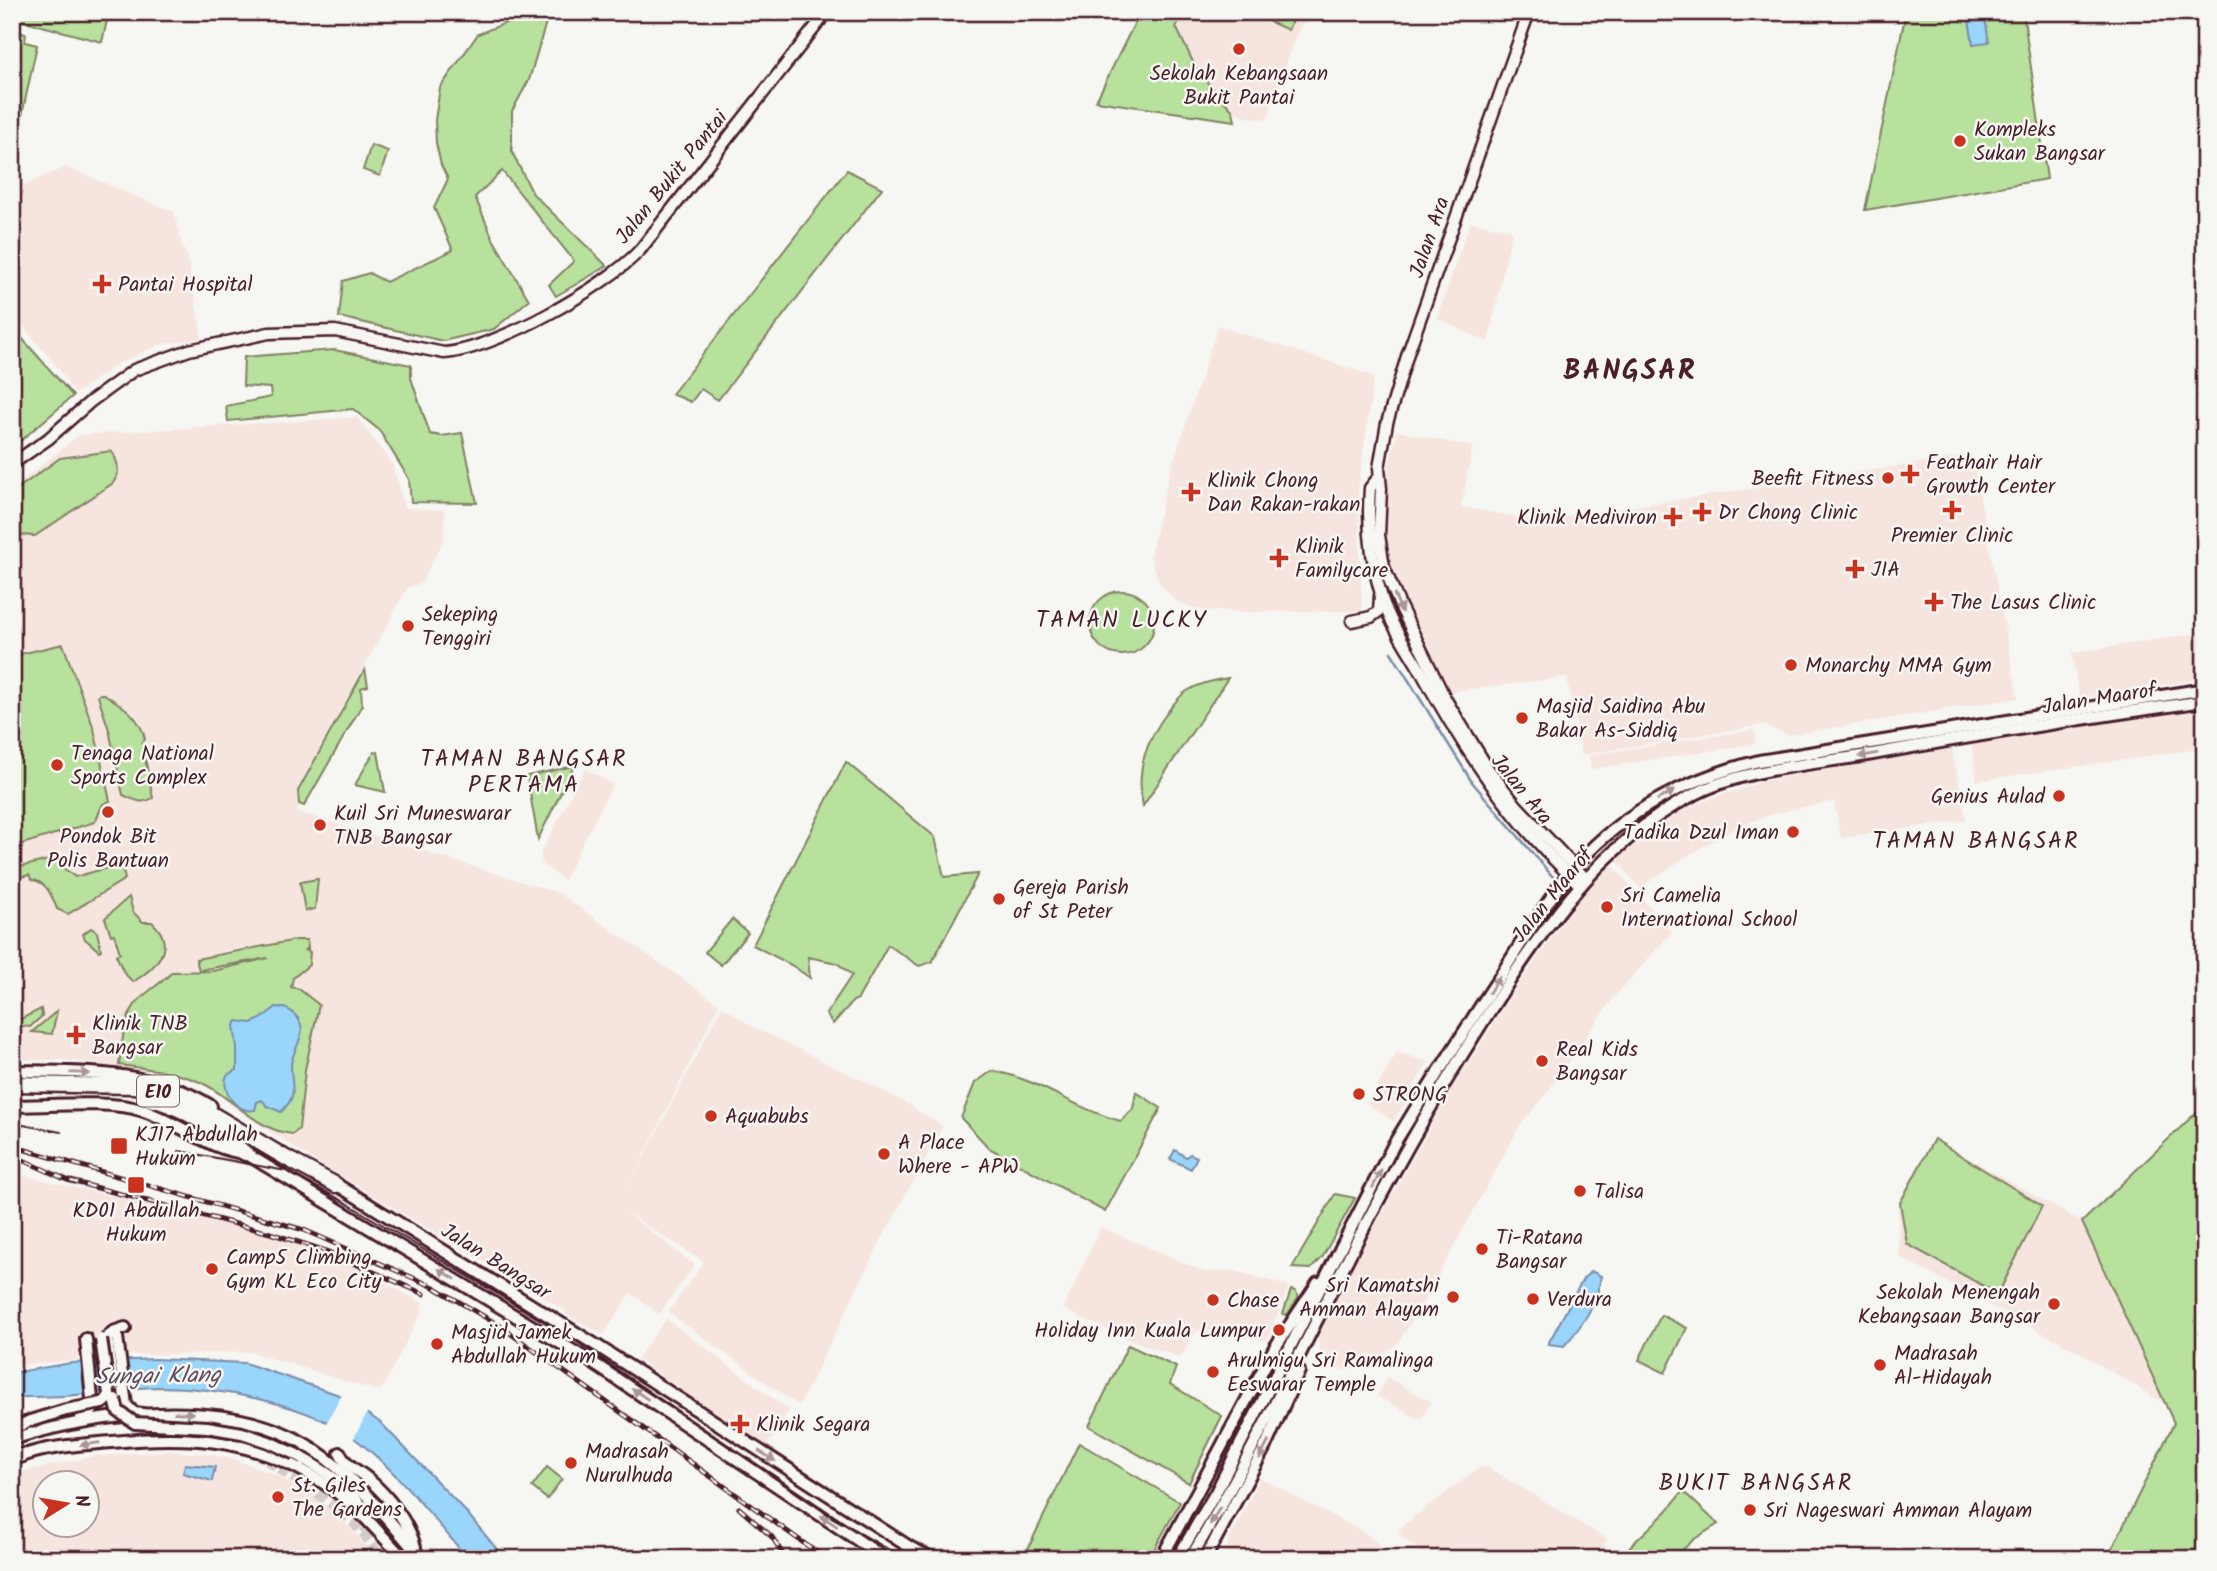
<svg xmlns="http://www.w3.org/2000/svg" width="2217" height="1571" font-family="Kalam,sans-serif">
<rect width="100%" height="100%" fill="#f6f6f2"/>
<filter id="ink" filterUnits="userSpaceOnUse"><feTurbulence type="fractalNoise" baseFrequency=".0143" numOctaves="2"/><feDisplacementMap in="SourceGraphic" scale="14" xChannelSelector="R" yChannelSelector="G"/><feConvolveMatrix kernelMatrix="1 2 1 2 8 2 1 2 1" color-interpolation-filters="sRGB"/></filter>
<g filter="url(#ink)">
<g fill="#f6e5df" fill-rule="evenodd">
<polygon points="1184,12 1305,12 1267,119 1247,117 1233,111 1198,72 1176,26"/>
<polygon points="66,167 174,212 182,246 187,254 202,338 158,345 118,364 75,394 59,369 12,313 12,190"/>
<polygon points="1470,222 1512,230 1488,342 1437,318"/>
<polygon points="1218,326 1374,376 1358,492 1362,611 1245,612 1198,610 1173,599 1159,582 1150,556 1169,475"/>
<polygon points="357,417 392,463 405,508 445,510 444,540 421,583 407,588 297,790 298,812 558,893 719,1004 623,1198 722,1006 753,1027 892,1095 943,1126 877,1248 799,1406 668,1312 704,1262 624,1211 695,1265 659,1314 630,1293 604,1335 565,1314 566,1311 315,1161 236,1109 210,1088 182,1077 103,1065 66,1060 12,1060 12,489 79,435"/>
<polygon points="1397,431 1473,447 1461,507 1539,521 1972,455 2018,698 1788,735 1762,725 1581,755 1567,677 1449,692 1406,616 1391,572 1384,537 1384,510 1389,468"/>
<polygon points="2205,632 2205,678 2079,698 2072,653"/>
<polygon points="2205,706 2205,748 1977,781 1971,743"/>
<polygon points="1754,730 1756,744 1591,769 1589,755"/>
<polygon points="1952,749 1966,820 1841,838 1834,801 1776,813 1737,827 1687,856 1640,888 1615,859 1681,811 1709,799 1767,780"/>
<polygon points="585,769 613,784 564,880 543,865 540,854"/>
<polygon points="1611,864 1672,932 1614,997 1544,1097 1519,1127 1426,1298 1398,1343 1373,1362 1361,1367 1343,1370 1326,1360 1322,1357 1318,1342 1322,1326 1357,1258 1453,1087 1521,981 1582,895"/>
<polygon points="1397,1052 1428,1062 1394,1121 1367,1104"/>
<polygon points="1934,1139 2082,1222 2165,1404 2077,1351 1899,1257 1898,1206"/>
<polygon points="12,1173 202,1217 280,1237 329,1253 423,1303 421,1313 382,1389 378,1391 251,1352 115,1356 12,1366"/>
<polygon points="1101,1227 1205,1272 1231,1270 1289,1286 1267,1340 1196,1331 1181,1358 1125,1338 1063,1309"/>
<polygon points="666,1319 789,1410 764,1450 637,1359"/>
<polygon points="1387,1377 1431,1402 1421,1420 1377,1396"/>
<path d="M168,1451L208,1454L236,1460L274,1474L310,1493L337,1515L379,1559H12V1474L94,1456ZM46,1484H88V1526H46Z"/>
<polygon points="1487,1467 1607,1539 1599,1559 1429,1559 1399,1535 1401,1527 1477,1469"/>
<polygon points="1260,1478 1367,1534 1396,1559 1220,1559"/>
</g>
<g fill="#b8e19d" stroke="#818064" stroke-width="2">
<polygon points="12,12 109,12 102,42 12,18"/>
<polygon points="533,12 549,12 529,80 512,111 512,152 533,194 607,266 556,296 549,285 574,261 502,171 475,197 493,239 529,300 494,329 443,341 339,317 343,281 369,273 386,282 453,250 434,208 448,179 441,165 436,143 435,120 440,88 478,34"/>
<polygon points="1140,12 1184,12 1176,27 1198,72 1233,111 1235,121 1096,101"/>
<polygon points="1248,12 1296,12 1288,30"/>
<polygon points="1906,12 2023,12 2047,179 1865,210"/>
<polygon points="12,25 13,31 26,34 25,42 37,45 22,115 13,120"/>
<polygon points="371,145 388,151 380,176 363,170"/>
<polygon points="847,170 882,188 718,400 701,389 691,402 672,394"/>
<polygon points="12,327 73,396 12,448"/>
<polygon points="334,350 411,365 411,378 430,434 442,436 462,433 477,503 411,502 409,479 379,430 353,409 228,421 226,406 271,397 270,388 243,386 244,357"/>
<path d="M112,451C118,463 121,471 113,483L35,536L19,535L12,512L13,492L60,458Z"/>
<circle cx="1122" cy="623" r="32"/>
<polygon points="63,644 94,729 110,801 103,804 95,822 22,844 21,850 12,854 12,656"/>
<polygon points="365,669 368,686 361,688 362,705 304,806 299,804 298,791"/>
<path d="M1228,678L1143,806C1135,769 1147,739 1169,710C1175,703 1179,696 1187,691C1200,683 1214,680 1228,678Z"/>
<path d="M100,694H104C123,706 140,716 145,739L142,743L153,798C142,805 134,800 123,795L109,730L98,696Z"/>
<polygon points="374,752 378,752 385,792 355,785"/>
<polygon points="846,762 935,837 944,877 978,874 932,962 919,966 888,945 858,999 853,1001 833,1024 826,1014 852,975 837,963 808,957 810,978 793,966 753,945"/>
<polygon points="574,766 538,839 527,776"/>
<path d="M52,859L75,877L121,864L125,879L68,914L57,909C52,897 47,881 32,880L29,875L12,879V869Z"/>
<polygon points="318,879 315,909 305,911 300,882"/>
<path d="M129,897L133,912L143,922H152C178,946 156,968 133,982L124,973L116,955L120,953L114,934L111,935L105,918Z"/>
<polygon points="732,919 748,933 721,965 705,952"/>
<polygon points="91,928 97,932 101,950 99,951 85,939 83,934"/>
<path d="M296,940H307L308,949L305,950L310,952L309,965L293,978L291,987L299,989L319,1005L305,1070L299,1129L293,1134C261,1133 231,1097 204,1084C178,1071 148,1069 119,1065C122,1044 123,1018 138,1001C148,990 162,983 172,972L213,971L268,958L199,970L196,959Z"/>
<polygon points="41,1009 42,1016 30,1027 12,1025 12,1017 21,1019"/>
<polygon points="57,1011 52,1034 32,1032"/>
<path d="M992,1071C1038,1078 1076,1110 1121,1121L1133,1109L1136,1092L1161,1108L1105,1212L989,1148L961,1118L975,1083Z"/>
<polygon points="2205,1104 2205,1559 2107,1559 2174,1423 2082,1222"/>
<polygon points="1934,1139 2042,1206 1998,1294 1907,1244 1900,1203"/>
<polygon points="1335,1194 1355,1198 1322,1258 1311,1269 1292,1268"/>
<polygon points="1291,1290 1295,1291 1299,1297 1287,1315 1283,1314"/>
<polygon points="1661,1315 1687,1328 1665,1373 1639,1360"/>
<polygon points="1128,1345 1176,1367 1170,1384 1222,1416 1189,1483 1089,1426"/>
<polygon points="1079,1443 1180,1502 1149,1559 1023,1559"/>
<polygon points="547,1467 562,1479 547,1499 532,1487"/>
<polygon points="1683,1491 1718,1524 1693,1540 1673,1559 1617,1559 1667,1511"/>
</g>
<g fill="#9ad5fb" stroke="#7a8ca8" stroke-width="2">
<polygon points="1984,12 1989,42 1973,44 1968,14"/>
<path d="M276,1007C285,1008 289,1008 295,1015C312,1031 291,1050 291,1066C291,1087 299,1095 281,1112L267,1106L262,1100L257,1102L255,1110C237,1114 220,1091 227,1075L237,1070V1047L234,1026L237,1021L251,1023L261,1019Z"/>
<polygon points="1175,1150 1186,1157 1190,1154 1197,1157 1191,1169 1170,1159"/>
<path d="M1591,1271L1601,1276C1597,1305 1582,1326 1564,1346L1548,1344L1583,1279Z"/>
<path d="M154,1359L245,1363L339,1395L381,1423L467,1513L505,1559H468C435,1520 403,1478 363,1445C313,1403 219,1387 156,1387C129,1388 103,1393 76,1395C55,1397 34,1397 12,1397V1373L71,1363Z"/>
<polygon points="185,1464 215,1467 212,1481 183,1473"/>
</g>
<polygon fill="#f6f6f2" points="343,1393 369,1409 352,1442 324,1427"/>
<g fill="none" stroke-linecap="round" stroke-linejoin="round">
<polyline stroke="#7a8ca8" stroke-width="2.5" points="1391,652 1472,782 1553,877"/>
<path stroke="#d4cbca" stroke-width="10" stroke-dasharray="10 5" stroke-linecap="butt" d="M255,1452C299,1485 353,1508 381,1559"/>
<polyline stroke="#d4cbca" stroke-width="10" stroke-dasharray="10 5" stroke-linecap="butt" points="359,1513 370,1540"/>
<defs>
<g id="tertiary">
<polyline points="1529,12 1408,353 1387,423 1379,468 1381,489 1379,535 1384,567 1400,606 1446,700 1489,770 1517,806 1585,878"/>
<path d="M12,464L48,439L90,402L134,370L189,350L269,333L335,331L444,353C494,350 606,287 640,250L827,12"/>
<path d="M1378,478L1370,488C1367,525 1371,562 1382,598C1390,623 1406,646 1419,668C1462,747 1513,824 1580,885"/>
<polyline points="1352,621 1371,617 1379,611 1380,596"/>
</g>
<g id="secondary">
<path d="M12,1071C80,1072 152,1069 211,1106"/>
<path d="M12,1106C48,1106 108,1100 141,1110C177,1121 209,1150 245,1153L590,1361L886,1559"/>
<polyline points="331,1181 599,1347 911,1548 934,1559"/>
<polyline points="117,1337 126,1405 134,1413 143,1414"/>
<polyline points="113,1387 107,1338 113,1332 125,1328"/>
<polyline points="80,1420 89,1415 93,1409 86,1339"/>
<polyline points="12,1429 30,1421"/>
<path d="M12,1439C101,1412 232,1395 313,1449C357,1478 388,1520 422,1559"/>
<path d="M340,1453C344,1465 359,1471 368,1479C388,1496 408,1521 415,1547"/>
<path d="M295,1454C319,1468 353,1486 365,1513"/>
<path d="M18,1458C39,1447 88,1444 112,1442C195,1434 261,1439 331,1488C358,1507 381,1535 404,1559"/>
<polyline points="1161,1559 1274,1349 1318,1283"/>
<path d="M1177,1559L1216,1492L1394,1144C1428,1088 1463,1033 1499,978C1521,944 1542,908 1567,876C1615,815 1685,779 1759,761L2205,689"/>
<path d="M1190,1559C1245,1468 1291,1371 1339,1276C1383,1189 1430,1105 1482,1023C1538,936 1597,845 1691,796C1744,768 1809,765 1867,755C1979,735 2092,716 2205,701"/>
<polyline points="1205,1559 1267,1443 1299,1371"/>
</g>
<polyline id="trunk" points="12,1457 23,1455"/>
<g id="motorway">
<polyline points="12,1084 134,1086 168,1092 195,1104 286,1158 336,1185"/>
<path d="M146,1098C185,1106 214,1130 245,1153"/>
</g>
</defs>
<use href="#tertiary" stroke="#4a1f2b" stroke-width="15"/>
<use href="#secondary" stroke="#4a1f2b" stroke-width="16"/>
<use href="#trunk" stroke="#4a1f2b" stroke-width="18"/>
<use href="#motorway" stroke="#4a1f2b" stroke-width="19"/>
<use href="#tertiary" stroke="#f6f6f2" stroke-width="10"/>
<use href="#secondary" stroke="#f6f6f2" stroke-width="10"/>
<use href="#trunk" stroke="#f6f6f2" stroke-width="12"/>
<use href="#motorway" stroke="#f6f6f2" stroke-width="14"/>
<g stroke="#4a1f2b" stroke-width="2">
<polyline points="12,1123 61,1132"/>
<polyline points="179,1151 286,1171 343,1201 574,1340 833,1518 906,1559"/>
</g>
<defs>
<g id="rail">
<polyline points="12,1146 304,1230 434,1287 500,1326 826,1559"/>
<polyline points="12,1155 67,1180 270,1233 326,1251 424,1294"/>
<polyline points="739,1508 772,1537 786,1559"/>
</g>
</defs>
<use href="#rail" stroke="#4a1f2b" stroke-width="5"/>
<use href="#rail" stroke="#f6f6f2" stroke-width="2.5" stroke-dasharray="8" stroke-linecap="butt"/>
<defs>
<g id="secondary-bridge">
<polyline points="115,1399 118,1411 135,1423 207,1427 242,1433 269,1442 295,1454"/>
<polyline points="30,1421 66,1410 102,1403 107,1400 109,1394 101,1339"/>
</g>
</defs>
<use href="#secondary-bridge" stroke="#4a1f2b" stroke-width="16" stroke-linecap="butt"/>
<use href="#secondary-bridge" stroke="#f6f6f2" stroke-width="10"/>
</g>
<defs><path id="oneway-solid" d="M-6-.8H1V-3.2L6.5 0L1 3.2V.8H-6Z" transform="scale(1.75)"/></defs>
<g fill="#a99598">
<use href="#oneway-solid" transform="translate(1398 603) rotate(66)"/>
<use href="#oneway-solid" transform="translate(1868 755) rotate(170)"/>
<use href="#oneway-solid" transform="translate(1666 795) rotate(-29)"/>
<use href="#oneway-solid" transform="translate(1494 985) rotate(-57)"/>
<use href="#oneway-solid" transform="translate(80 1073) rotate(2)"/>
<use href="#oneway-solid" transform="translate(1377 1179) rotate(-63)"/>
<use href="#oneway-solid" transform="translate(447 1274) rotate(-149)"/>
<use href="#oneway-solid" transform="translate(640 1394) rotate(-146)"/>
<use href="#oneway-solid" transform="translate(184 1413) rotate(2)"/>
<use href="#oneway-solid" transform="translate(90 1444) rotate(173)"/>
<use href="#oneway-solid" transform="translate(1264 1450) rotate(118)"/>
<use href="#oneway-solid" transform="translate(767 1456) rotate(32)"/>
<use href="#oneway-solid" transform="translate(1215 1516) rotate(120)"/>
<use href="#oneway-solid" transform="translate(829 1521) rotate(-146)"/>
</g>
</g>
<g fill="#c8321e" stroke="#f6f6f2" stroke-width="2.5">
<circle cx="1239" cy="49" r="7"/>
<circle cx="1960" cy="141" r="7"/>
<path d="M98.5 273.5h7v7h7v7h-7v7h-7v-7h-7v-7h7z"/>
<path d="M1906.5 463.5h7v7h7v7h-7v7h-7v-7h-7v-7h7z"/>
<circle cx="1888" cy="478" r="7"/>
<path d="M1187.5 481.5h7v7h7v7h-7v7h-7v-7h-7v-7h7z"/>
<path d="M1948.5 499.5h7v7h7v7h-7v7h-7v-7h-7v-7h7z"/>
<path d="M1698.5 501.5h7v7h7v7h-7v7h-7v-7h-7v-7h7z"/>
<path d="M1669.5 506.5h7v7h7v7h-7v7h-7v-7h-7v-7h7z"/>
<path d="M1275.5 547.5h7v7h7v7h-7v7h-7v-7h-7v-7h7z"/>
<path d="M1851.5 558.5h7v7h7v7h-7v7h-7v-7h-7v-7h7z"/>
<path d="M1930.5 591.5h7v7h7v7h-7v7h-7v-7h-7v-7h7z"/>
<circle cx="408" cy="626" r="7"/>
<circle cx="1791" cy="665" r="7"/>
<circle cx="1522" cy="718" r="7"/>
<circle cx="57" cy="765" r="7"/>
<circle cx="2059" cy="796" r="7"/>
<circle cx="108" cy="812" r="7"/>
<circle cx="320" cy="825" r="7"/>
<circle cx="1793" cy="832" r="7"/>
<circle cx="999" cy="899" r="7"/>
<circle cx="1607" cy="907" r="7"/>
<path d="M72.5 1024.5h7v7h7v7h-7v7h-7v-7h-7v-7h7z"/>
<circle cx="1542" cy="1061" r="7"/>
<circle cx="1359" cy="1094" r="7"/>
<circle cx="711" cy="1116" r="7"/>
<rect x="110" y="1137" width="18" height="18" rx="3.5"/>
<circle cx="884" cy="1154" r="7"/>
<rect x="127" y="1176" width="18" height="18" rx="3.5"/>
<circle cx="1580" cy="1191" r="7"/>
<circle cx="1482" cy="1249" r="7"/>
<circle cx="212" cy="1269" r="7"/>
<circle cx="1453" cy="1297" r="7"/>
<circle cx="1533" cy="1299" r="7"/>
<circle cx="1213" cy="1300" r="7"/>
<circle cx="2054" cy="1304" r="7"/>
<circle cx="1279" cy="1330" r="7"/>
<circle cx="437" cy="1344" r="7"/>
<circle cx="1880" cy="1365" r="7"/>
<circle cx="1213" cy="1372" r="7"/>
<path d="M736.5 1413.5h7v7h7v7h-7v7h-7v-7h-7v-7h7z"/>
<circle cx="571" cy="1463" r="7"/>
<circle cx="278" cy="1497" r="7"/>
<circle cx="1750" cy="1510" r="7"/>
</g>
<g text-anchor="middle" stroke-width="5" stroke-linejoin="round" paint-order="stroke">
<rect fill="#f6f6f2" stroke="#7e6067" stroke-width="2" x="137" y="1075.5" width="42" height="31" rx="5"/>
<g font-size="19" font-weight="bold" fill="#4a1f2b">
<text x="158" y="1098">E10</text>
</g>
<g font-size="21" fill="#4a1f2b" stroke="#f6f6f2" text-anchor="start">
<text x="1239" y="80" text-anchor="middle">Sekolah Kebangsaan<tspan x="1239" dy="24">Bukit Pantai</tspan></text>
<text x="1974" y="136">Kompleks<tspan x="1974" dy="24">Sukan Bangsar</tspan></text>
<text x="118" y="291">Pantai Hospital</text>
<text x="1926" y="469">Feathair Hair<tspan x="1926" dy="24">Growth Center</tspan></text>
<text x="1874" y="485" text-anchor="end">Beefit Fitness</text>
<text x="1207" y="487">Klinik Chong<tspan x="1207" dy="24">Dan Rakan-rakan</tspan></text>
<text x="1718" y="519">Dr Chong Clinic</text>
<text x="1657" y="524" text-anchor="end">Klinik Mediviron</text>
<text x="1952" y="542" text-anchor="middle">Premier Clinic</text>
<text x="1295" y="553">Klinik<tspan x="1295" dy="24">Familycare</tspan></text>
<text x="1871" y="576">JIA</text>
<text x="1950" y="609">The Lasus Clinic</text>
<text x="422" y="621">Sekeping<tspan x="422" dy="24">Tenggiri</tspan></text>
<text x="1805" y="672">Monarchy MMA Gym</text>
<text x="1536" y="713">Masjid Saidina Abu<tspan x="1536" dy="24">Bakar As-Siddiq</tspan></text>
<text x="71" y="760">Tenaga National<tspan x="71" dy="24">Sports Complex</tspan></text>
<text x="2045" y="803" text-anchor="end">Genius Aulad</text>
<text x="334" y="820">Kuil Sri Muneswarar<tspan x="334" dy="24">TNB Bangsar</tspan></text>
<text x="1779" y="839" text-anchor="end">Tadika Dzul Iman</text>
<text x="108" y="843" text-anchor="middle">Pondok Bit<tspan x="108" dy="24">Polis Bantuan</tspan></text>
<text x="1013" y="894">Gereja Parish<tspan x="1013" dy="24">of St Peter</tspan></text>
<text x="1621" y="902">Sri Camelia<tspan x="1621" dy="24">International School</tspan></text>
<text x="92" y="1030">Klinik TNB<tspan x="92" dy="24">Bangsar</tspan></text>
<text x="1556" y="1056">Real Kids<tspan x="1556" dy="24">Bangsar</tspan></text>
<text x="1373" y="1101">STRONG</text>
<text x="725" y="1123">Aquabubs</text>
<text x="135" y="1141">KJ17 Abdullah<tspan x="135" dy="24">Hukum</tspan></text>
<text x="898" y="1149">A Place<tspan x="898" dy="24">Where - APW</tspan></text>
<text x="1594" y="1198">Talisa</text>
<text x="136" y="1217" text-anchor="middle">KD01 Abdullah<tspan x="136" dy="24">Hukum</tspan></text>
<text x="1496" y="1244">Ti-Ratana<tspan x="1496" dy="24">Bangsar</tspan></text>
<text x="226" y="1264">Camp5 Climbing<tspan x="226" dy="24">Gym KL Eco City</tspan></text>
<text x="1439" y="1292" text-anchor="end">Sri Kamatshi<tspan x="1439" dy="24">Amman Alayam</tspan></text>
<text x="2040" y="1299" text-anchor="end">Sekolah Menengah<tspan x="2040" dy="24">Kebangsaan Bangsar</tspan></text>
<text x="1547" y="1306">Verdura</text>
<text x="1227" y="1307">Chase</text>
<text x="1265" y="1337" text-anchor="end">Holiday Inn Kuala Lumpur</text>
<text x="451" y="1339">Masjid Jamek<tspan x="451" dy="24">Abdullah Hukum</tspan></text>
<text x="1894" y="1360">Madrasah<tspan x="1894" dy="24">Al-Hidayah</tspan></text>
<text x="1227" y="1367">Arulmigu Sri Ramalinga<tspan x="1227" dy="24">Eeswarar Temple</tspan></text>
<text x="756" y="1431">Klinik Segara</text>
<text x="585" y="1458">Madrasah<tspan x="585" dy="24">Nurulhuda</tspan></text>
<text x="292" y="1492">St. Giles<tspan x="292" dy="24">The Gardens</tspan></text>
<text x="1764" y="1517">Sri Nageswari Amman Alayam</text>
</g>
<g font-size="21" fill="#4a1f2b" stroke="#f6f6f2">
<text transform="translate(671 177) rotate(-51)" y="7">Jalan Bukit Pantai</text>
<text transform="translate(1429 237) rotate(-71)" y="7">Jalan Ara</text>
<text transform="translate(2099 698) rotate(-9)" y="7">Jalan Maarof</text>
<text transform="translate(1522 789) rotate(51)" y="7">Jalan Ara</text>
<text transform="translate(1552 895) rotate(-51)" y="7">Jalan Maarof</text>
<text transform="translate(496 1261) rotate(32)" y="7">Jalan Bangsar</text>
</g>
<g font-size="23" letter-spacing="2" fill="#4a1f2b" stroke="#f6f6f2">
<text x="1122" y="627">TAMAN LUCKY</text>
<text x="524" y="766">TAMAN BANGSAR<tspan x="524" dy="26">PERTAMA</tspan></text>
<text x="1976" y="848">TAMAN BANGSAR</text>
<text x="1756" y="1490">BUKIT BANGSAR</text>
</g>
<g font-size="23" font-style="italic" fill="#5e4c5f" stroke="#f6f6f2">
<text transform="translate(158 1375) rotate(-1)" y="8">Sungai Klang</text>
</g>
<g font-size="28" font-weight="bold" letter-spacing="2" fill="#4a1f2b" stroke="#f6f6f2">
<text x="1630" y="379">BANGSAR</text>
</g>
</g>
<rect width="2217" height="1571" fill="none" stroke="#f6f6f2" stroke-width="42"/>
<rect x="21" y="21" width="2175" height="1529" fill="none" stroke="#4a1f2b" stroke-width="2.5" filter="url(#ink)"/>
<g transform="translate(66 1504) rotate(79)"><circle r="33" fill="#f6f6f2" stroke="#b1a0a2" stroke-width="2"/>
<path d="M0-5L12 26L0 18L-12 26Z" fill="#c8321e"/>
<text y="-10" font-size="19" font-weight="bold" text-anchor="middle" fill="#4a1f2b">N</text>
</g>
</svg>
